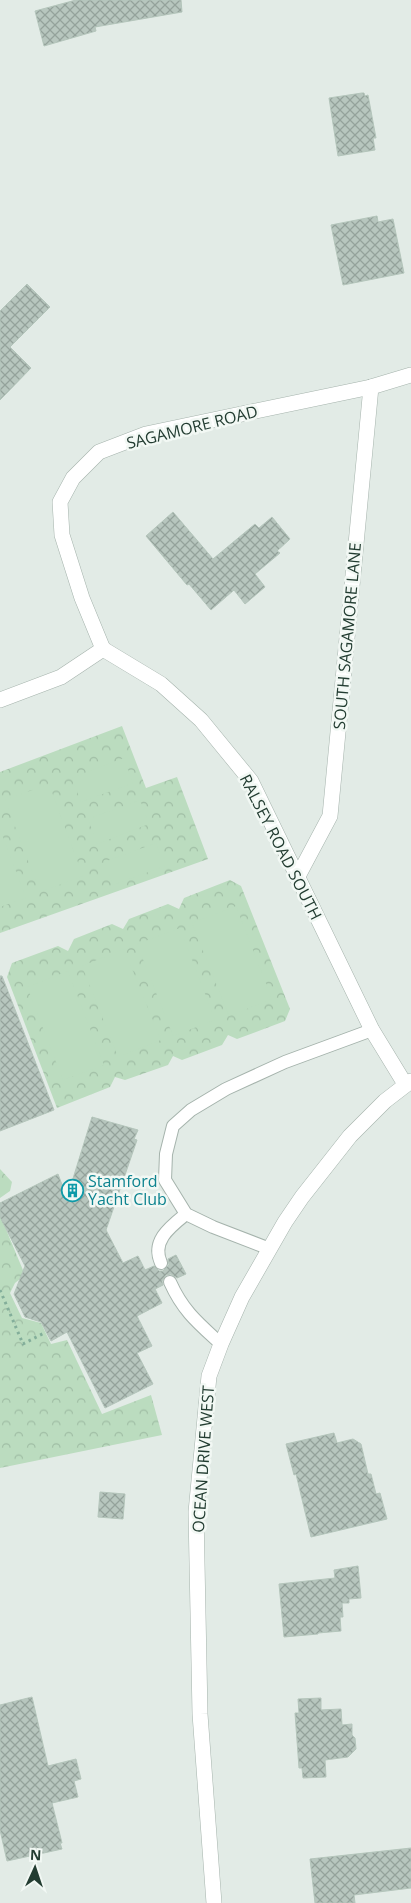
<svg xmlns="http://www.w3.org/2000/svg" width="411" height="1903" font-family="'Open Sans',sans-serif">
<defs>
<pattern id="forest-crowns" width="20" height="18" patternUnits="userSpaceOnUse" patternTransform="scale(1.25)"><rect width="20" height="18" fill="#bbdcbf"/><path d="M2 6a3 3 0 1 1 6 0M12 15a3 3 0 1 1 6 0" fill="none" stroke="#a0bea5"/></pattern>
<pattern id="building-cross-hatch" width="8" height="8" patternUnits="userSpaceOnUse" patternTransform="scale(1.25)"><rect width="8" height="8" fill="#b7c6be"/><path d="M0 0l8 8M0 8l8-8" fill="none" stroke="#94a29b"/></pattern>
</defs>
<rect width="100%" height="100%" fill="#e2ebe6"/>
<g fill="url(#forest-crowns)">
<polygon points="122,726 146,788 177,777 208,859 0,933 0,772"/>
<polygon points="230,880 241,886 290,1009 285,1021 237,1039 228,1035 222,1045 182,1060 173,1056 168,1065 125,1080 115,1077 110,1087 57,1108 7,977 12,963 58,946 68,951 74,939 112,924 123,929 129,919 168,904 179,909 184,898"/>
<polygon points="0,1169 12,1182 10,1191 0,1198"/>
<polygon points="0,1215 25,1275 15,1283 10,1293 22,1318 41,1323 51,1344 67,1340 102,1414 151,1395 162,1435 0,1468"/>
</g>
<g fill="#bbdcbf">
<polygon points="124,758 133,783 81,802 72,778"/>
<polygon points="49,784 83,876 40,892 5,800"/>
<polygon points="140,800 149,824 97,844 88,819"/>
<polygon points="0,829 26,898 0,907"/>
<polygon points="156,843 165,866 113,885 104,862"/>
<polygon points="236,906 272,999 229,1016 192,923"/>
<polygon points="180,928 215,1020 173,1036 137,944"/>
<polygon points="124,949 161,1040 118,1057 82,966"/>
<polygon points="68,971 104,1065 63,1080 27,987"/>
</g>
<g fill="url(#building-cross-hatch)" stroke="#b4c5bb">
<polygon points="76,0 181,0 182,12 95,27 96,31 44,46 35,11"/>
<polygon points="362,93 364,93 365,96 368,95 376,138 373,138 375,150 338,156 329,98"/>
<polygon points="377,216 378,222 393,219 404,273 343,285 331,225"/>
<polygon points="27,284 50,307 10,347 31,368 0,400 0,311"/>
<polygon points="173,512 213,559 255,524 259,528 272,517 290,539 277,551 280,553 255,574 265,587 245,604 234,590 211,610 189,584 187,585 146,536"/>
<polygon points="0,976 2,976 54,1110 0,1131"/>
<polygon points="92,1117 138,1130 134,1139 137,1140 106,1230 123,1263 138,1256 145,1270 154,1266 159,1271 163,1271 169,1265 168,1259 176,1255 186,1274 177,1278 171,1274 166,1275 162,1281 163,1285 155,1289 162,1303 137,1316 152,1346 137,1353 153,1384 105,1408 67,1332 51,1341 41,1322 25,1317 14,1294 25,1266 0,1217 0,1203 58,1174 67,1198"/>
<polygon points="334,1433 337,1443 353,1439 361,1444 368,1474 371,1474 376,1494 380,1493 387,1519 311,1537 296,1474 294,1475 286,1444"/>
<polygon points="100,1492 125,1494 123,1519 98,1517"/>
<polygon points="358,1566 361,1598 349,1599 349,1603 342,1603 343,1617 340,1617 341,1631 318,1633 318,1634 284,1637 279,1584 335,1578 334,1570"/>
<polygon points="32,1697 48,1766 76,1759 81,1779 74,1781 78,1797 52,1803 62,1843 60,1843 62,1849 7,1861 0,1830 0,1705"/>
<polygon points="321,1698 321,1710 341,1709 342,1725 352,1724 352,1735 355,1738 356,1749 348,1757 325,1760 326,1777 303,1778 302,1768 299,1768 295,1713 299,1713 298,1699"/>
<polygon points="411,1848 411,1888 354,1895 355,1903 315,1903 310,1859"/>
</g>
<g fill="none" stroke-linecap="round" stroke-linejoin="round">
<defs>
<g id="service">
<polyline points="270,1249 213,1227 186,1214 165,1180 166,1154 173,1126 191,1110 226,1089 285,1062 372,1030"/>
<path d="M161,1263C151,1241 170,1227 186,1214"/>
<path d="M170,1282C183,1311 198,1323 221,1344"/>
</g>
<g id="minor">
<polyline points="103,649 82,598 62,535 60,502 73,478 99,452 146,434 371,387 411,375"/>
<polyline points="0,700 61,677 103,649 161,684 201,720 251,781 372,1030 405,1084"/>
<polyline points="297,878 330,816 371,387"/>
<polyline points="214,1903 200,1714 196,1512 209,1376 221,1344 242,1297 285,1222 302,1197 350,1136 385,1101 411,1081"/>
</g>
</defs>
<use href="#service" stroke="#a5b3ac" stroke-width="14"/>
<use href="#minor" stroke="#a5b3ac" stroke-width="16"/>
<polyline stroke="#83ae9a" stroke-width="3" stroke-dasharray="2.5 4" stroke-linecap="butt" points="0,1290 23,1344 46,1332"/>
<use href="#service" stroke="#fff" stroke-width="12"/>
<use href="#minor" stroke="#fff" stroke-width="15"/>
</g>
<defs>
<symbol id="building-ring" viewBox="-11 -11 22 22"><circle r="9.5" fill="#f2f8f4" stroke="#0f9aa8" stroke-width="1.5"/><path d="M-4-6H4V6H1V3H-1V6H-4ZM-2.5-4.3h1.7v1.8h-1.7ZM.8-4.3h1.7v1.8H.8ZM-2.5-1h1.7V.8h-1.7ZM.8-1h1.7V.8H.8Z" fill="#0f9aa8"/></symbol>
</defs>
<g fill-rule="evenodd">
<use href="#building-ring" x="60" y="1178" width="25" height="25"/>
</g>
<g text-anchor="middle" stroke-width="5" stroke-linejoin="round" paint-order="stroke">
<g font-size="16" fill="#223c31" stroke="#f2f8f4">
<text transform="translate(192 427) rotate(-14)" y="6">SAGAMORE ROAD</text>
<text transform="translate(347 636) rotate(-85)" y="6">SOUTH SAGAMORE LANE</text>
<text transform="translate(281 847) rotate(63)" y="6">RALSEY ROAD SOUTH</text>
<text transform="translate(203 1459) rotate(-86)" y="6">OCEAN DRIVE WEST</text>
</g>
<g font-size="16" fill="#0d838f" stroke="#f2f8f4" text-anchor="start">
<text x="88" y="1187">Stamford<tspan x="88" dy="18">Yacht Club</tspan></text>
</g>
</g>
<g transform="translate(35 1868) rotate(3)" stroke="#f2f8f4" stroke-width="4" paint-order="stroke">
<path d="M0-4L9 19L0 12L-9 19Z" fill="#223c31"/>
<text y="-8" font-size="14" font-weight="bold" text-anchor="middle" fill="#223c31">N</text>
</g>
</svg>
